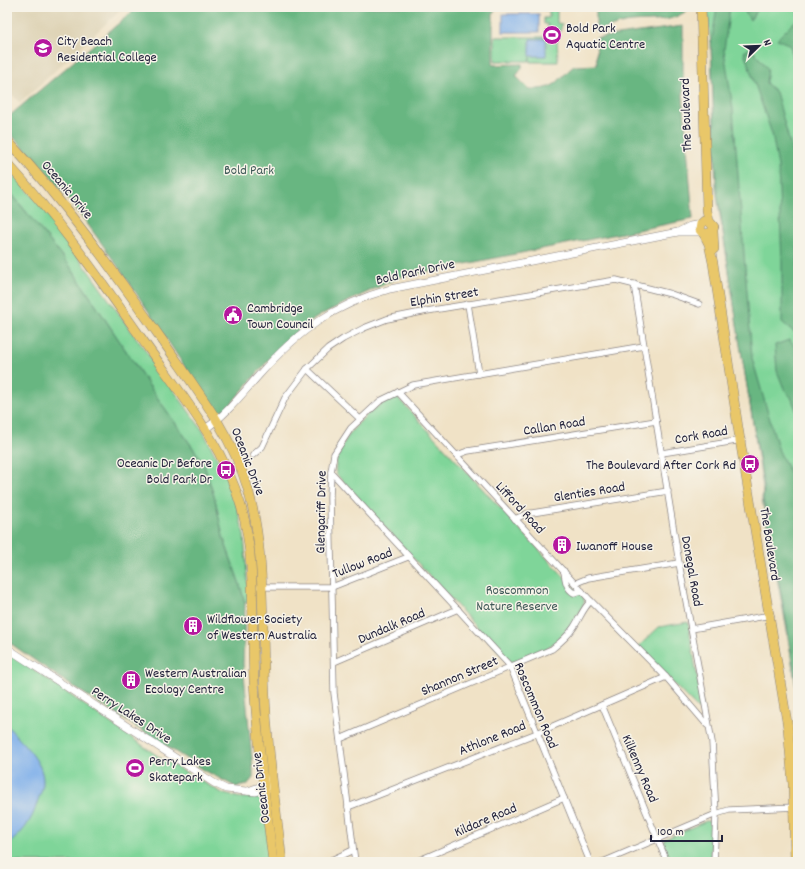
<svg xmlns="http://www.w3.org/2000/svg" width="805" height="869" font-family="Dekko,sans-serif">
<rect width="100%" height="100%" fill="#f7f3e8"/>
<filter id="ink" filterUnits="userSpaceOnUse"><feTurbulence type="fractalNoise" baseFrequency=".025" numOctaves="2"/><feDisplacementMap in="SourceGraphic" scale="8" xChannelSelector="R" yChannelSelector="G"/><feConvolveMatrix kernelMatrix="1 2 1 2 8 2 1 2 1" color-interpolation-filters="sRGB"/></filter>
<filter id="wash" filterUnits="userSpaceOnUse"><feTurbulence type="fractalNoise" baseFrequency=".012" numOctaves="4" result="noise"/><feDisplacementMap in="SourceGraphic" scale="16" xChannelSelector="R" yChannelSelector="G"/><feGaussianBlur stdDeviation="0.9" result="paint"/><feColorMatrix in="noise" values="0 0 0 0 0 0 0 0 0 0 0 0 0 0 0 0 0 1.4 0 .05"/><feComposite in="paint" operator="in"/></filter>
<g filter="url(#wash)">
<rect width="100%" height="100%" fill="#f0e2c6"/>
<polygon fill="#ded3b5" points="7,7 124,7 20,103 7,89"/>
<g fill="#7fd599" stroke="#507c6a">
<polygon points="544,7 557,7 557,23 562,24 560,33 557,34 558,62 530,62 530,57 529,61 495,61 495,37 547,37 548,24 544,24 544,18 549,18 549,10 544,10"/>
<polygon points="707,7 798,7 798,701 786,625 762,499 763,487 716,190 711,45"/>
<polygon points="7,167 44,209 203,431 233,490 244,535 249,602 245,603 239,582 223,537 215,499 203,462 154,393 69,265 7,188"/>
<path d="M397,397L584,598C585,604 581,609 578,615C560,646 546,649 514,662L508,661L336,474C331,445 372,403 397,397Z"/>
<polygon points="688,622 702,705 699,710 638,647 659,627"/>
<polygon points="7,651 162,759 224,794 241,798 264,797 271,862 7,862"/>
<polygon points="706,821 712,822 713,825 710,862 670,862 663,845 665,839"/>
</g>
<g fill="#67b681" stroke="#446c5e">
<path d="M138,7H497L493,14V65L522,64V68L516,76L529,89C558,90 555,81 574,66L597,65L596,38L683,26V97L693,219L399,277L324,313L305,325L288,339L272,356L218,419C169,342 120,265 64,193C46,171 26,151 7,130V118Z"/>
<path d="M596,7H688L689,9C670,24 653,20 632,22C620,23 608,28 596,31Z"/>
<polygon points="717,7 730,7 724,50 733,109 752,358 779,451 795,483 798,486 798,696 787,625 763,499 764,487 740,345 717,190 711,45"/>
<polygon points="744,7 760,7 750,20 743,9"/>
<path d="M798,18V76C794,66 793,56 790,45L777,39Z"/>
<polygon points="748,49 755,53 768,69 766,83 776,92 793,155 798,162 798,331 794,332 782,322 782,262 778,166 772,134 744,52"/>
<polygon points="7,188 69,265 154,393 203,462 215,499 223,537 239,582 245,603 243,664 253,770 253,778 247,785 236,787 204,770 66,682 7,641"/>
<polygon points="789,340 798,350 798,415 791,397 785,391 777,371 775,345"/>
</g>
<g fill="#7eafea" stroke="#506892">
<rect x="503" y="14" width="36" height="18"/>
<rect x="530" y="39" width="16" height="17"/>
<path d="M7,725C19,741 44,760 43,782C43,790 39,796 37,803C32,821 22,834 7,845Z"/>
</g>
</g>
<g filter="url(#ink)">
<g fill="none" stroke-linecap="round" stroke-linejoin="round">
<defs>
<g id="minor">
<polyline points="634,284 679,563 712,742 716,814 714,862"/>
<polyline points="468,304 479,374"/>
<polyline points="307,369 360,419"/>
<polyline points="398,392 591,601 666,677 707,725"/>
<polyline points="662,453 742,440"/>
<polyline points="253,455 262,447 285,398 307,369 328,349 343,339 364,328 387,319 427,311 616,280 671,294 699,304"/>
<polyline points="457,455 468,451 656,421"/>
<polyline points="331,472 510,666 590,862"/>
<polyline points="515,519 526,514 668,491"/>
<path d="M564,571C565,579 566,589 574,593L582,591"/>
<polyline points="576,583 588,578 679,563"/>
<polyline points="260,587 332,587 408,557"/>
<polyline points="691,629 771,615"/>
<polyline points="334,662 458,609"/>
<polyline points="602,705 667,862"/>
<path d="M340,739L552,649C561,642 568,636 574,627C580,618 583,608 591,601"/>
<polyline points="348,807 537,733 666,677"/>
<polyline points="327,862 353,850"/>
<polyline points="355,862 334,693 330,497 331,472 334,454 351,428 380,401 413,385 644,346"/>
<polyline points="415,862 564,798"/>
<polyline points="603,862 716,814 729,810 796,807"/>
</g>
<g id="tertiary">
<polyline points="680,231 690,226 701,224"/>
<path d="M205,429C226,415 242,394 259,375C298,331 333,305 390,289L678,232H701"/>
<polyline points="7,648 214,783 226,789 256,792 266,789 270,781 271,776"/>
<polyline points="248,791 262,786 267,790"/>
</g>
<g id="primary">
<polyline points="701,7 707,211 709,221 714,227 711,233 704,234 700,230 701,224 704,221 709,221"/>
<path d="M7,140C66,204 115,273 165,344C196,389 231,433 247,486C267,553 261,625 265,694C267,750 276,806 282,862"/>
<path d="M7,163C60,221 104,285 149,349C184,398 224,447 241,506C257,561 251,623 254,680C257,741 266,802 273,862"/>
<polyline points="713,231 714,249"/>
<polyline points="704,234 709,244 713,263 740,440 788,728 793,784 795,862"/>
</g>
</defs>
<use href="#minor" stroke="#898280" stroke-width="7"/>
<use href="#tertiary" stroke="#898280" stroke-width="8"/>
<use href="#primary" stroke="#898280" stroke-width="10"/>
<use href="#minor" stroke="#fff" stroke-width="5.5"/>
<use href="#tertiary" stroke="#fff" stroke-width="7"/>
<use href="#primary" stroke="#e9c769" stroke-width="9"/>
</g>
</g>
<defs>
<symbol id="stadium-disc" viewBox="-11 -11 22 22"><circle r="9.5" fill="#b5179e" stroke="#f7f3e8"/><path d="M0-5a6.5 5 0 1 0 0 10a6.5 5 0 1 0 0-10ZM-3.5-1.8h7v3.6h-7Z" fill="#fff"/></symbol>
<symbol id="school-disc" viewBox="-11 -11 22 22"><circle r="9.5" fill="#b5179e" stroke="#f7f3e8"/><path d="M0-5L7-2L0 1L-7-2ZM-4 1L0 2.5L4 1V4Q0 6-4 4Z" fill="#fff"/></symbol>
<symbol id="civic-disc" viewBox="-11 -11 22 22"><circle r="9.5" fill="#b5179e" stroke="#f7f3e8"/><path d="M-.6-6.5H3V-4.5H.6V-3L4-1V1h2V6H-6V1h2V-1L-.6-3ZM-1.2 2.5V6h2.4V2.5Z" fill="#fff"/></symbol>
<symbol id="bus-disc" viewBox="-11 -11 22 22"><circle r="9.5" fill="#b5179e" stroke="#f7f3e8"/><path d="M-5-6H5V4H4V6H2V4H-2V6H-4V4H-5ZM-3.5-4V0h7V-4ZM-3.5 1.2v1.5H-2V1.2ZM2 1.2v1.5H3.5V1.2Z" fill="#fff"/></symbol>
<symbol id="building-disc" viewBox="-11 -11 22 22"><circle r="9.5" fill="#b5179e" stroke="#f7f3e8"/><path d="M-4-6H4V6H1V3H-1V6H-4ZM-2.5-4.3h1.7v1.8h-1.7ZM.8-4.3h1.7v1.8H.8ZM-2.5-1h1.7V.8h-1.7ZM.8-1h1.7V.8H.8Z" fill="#fff"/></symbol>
</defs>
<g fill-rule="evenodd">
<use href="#stadium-disc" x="541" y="24" width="22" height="22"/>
<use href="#school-disc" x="32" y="37" width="22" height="22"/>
<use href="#civic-disc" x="222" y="304" width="22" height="22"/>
<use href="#bus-disc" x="739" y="453" width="22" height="22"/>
<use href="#bus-disc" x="215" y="459" width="22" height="22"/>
<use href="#building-disc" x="551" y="534" width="22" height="22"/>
<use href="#building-disc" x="182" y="615" width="22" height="22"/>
<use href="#building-disc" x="120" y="669" width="22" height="22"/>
<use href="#stadium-disc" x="124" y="757" width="22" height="22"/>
</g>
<g text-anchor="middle" stroke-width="3" stroke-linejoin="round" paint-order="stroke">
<g font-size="14" fill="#22223b" stroke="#f7f3e8" text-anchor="start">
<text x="566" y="32">Bold Park<tspan x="566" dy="16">Aquatic Centre</tspan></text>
<text x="57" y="45">City Beach<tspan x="57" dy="16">Residential College</tspan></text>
<text x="247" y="312">Cambridge<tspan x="247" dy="16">Town Council</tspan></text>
<text x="212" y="467" text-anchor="end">Oceanic Dr Before<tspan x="212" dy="16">Bold Park Dr</tspan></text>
<text x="736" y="469" text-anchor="end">The Boulevard After Cork Rd</text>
<text x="576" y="550">Iwanoff House</text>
<text x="207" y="623">Wildflower Society<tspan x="207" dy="16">of Western Australia</tspan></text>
<text x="145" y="677">Western Australian<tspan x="145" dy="16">Ecology Centre</tspan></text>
<text x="149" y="765">Perry Lakes<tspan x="149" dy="16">Skatepark</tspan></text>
</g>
<g font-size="14" fill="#22223b" stroke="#f7f3e8">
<text transform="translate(685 115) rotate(-92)" y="5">The Boulevard</text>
<text transform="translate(68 189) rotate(50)" y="5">Oceanic Drive</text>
<text transform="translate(415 271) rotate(-12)" y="5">Bold Park Drive</text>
<text transform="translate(444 296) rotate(-9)" y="5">Elphin Street</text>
<text transform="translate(554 425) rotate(-9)" y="5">Callan Road</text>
<text transform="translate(701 434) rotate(-10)" y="5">Cork Road</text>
<text transform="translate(249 461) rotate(69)" y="5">Oceanic Drive</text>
<text transform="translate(589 491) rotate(-9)" y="5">Glenties Road</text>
<text transform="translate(521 507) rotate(47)" y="5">Lifford Road</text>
<text transform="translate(320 512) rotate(-89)" y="5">Glengariff Drive</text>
<text transform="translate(771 544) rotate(81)" y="5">The Boulevard</text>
<text transform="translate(362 562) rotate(-21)" y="5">Tullow Road</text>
<text transform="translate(693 571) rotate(80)" y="5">Donegal Road</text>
<text transform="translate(391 625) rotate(-23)" y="5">Dundalk Road</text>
<text transform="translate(459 675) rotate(-23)" y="5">Shannon Street</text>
<text transform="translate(537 705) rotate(67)" y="5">Roscommon Road</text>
<text transform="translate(132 714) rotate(33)" y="5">Perry Lakes Drive</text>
<text transform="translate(492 737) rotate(-22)" y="5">Athlone Road</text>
<text transform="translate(641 768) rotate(67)" y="5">Kilkenny Road</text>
<text transform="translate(260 788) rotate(-97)" y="5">Oceanic Drive</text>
<text transform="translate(485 819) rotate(-23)" y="5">Kildare Road</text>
</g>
<g font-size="14" fill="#3e5857" stroke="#f7f3e8">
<text x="249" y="174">Bold Park</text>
<text x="517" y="594">Roscommon<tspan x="517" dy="16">Nature Reserve</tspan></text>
</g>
</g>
<rect width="805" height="869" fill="none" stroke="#f7f3e8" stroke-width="24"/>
<g transform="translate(759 46) rotate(67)" stroke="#f7f3e8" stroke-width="3" paint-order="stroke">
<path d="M0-3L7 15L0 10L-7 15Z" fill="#22223b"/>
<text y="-6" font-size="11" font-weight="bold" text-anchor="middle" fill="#22223b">N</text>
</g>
<path d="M651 835v6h71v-6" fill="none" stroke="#22223b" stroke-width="2"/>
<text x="657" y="835" font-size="12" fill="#22223b" stroke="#f7f3e8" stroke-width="3" paint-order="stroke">100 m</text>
</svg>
